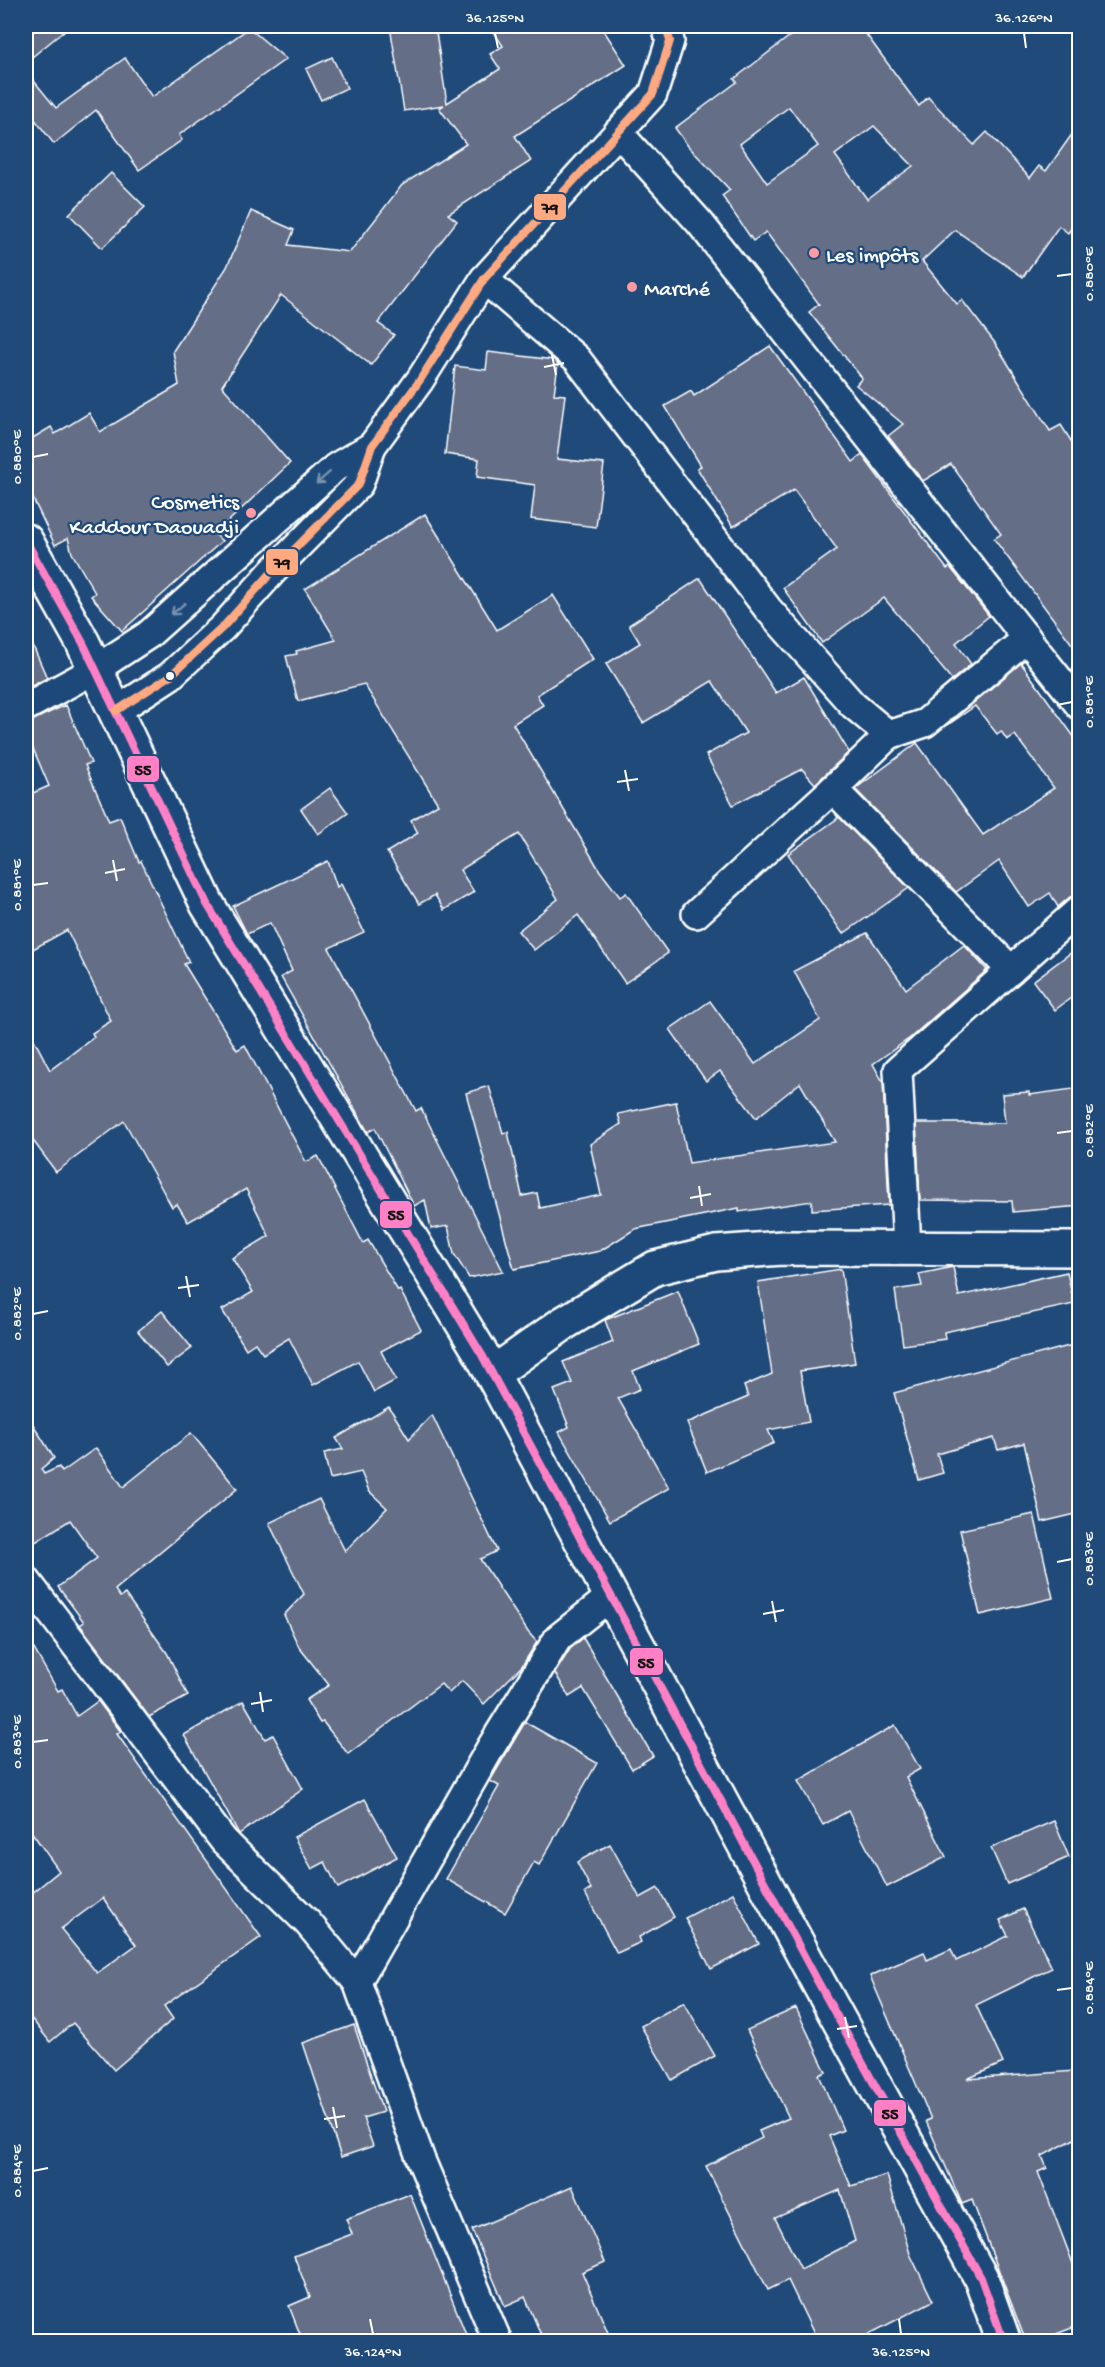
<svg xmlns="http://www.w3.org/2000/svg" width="1105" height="2367" font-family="'Gochi Hand',sans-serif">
<rect width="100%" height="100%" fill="#1f4a7a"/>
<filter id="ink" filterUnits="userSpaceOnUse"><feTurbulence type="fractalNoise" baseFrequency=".0167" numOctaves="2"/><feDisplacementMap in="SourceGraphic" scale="12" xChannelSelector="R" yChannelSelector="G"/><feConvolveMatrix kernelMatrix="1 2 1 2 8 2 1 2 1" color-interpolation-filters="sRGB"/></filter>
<g filter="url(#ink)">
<g fill="#656e87" stroke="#fff" stroke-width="1.5" fill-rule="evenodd">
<polygon points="26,26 70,26 26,62"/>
<polygon points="390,26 435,26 447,103 500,69 490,54 503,46 490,26 601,26 626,65 515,136 531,161 448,214 457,221 378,323 394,335 371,365 281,295 222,386 290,463 215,534 222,541 122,631 91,596 95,593 72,553 68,538 55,545 26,484 26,442 51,427 55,434 89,413 100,432 179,385 173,351 227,267 251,211 294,230 288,245 350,252 402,185 466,144 439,108 444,105 404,111"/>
<path d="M803,26H860L919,106L928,97L974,145L987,132L1030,178L1039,166L1046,171L1080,123V216L1068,233L1059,226L1023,277L955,230L922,261L957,304L962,300L995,343L1050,431L1061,425L1080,455V655L994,539L1001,534L951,464L923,481L888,436L903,424L856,385L862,378L809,312L819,304L766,232L753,241L722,196L730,190L688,146L675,128L737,82L734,79ZM789,107L818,146L767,183L740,144ZM874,126L913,166L867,199L835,155Z"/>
<polygon points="249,28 286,59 179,135 182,140 139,170 96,110 54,144 26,108 26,71 56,108 125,58 152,97"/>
<polygon points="332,57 347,88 321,100 306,69"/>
<polygon points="111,173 145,207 102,248 69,214"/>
<polygon points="770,346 853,462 862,455 947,569 950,567 989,616 956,643 971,664 952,680 884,598 822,643 783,588 837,549 794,490 733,527 697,468 701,466 665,406 691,391 694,396"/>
<polygon points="488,352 554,360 558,364 554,394 565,395 557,459 604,464 596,527 531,519 535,485 477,477 479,459 445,454 455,366 486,370"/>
<polygon points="425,514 497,630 553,595 593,659 537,695 543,705 513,724 600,871 620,897 626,893 668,953 625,983 578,915 534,950 518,931 558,899 519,834 460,870 474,892 444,910 435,895 419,904 387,852 418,833 411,820 438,804 364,684 298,701 286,656 297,654 296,651 336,640 305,589"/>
<polygon points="700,578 776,693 804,677 849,752 815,784 802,769 733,805 706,755 746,733 712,681 643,723 606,664 640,643 629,625"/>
<polygon points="26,630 47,678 26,689"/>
<polygon points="1021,663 1080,745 1080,894 1070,897 1058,907 1050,893 1029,907 999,861 956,892 855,789 917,743 983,835 1054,788 1015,735 1007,740 1001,731 997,734 975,706 945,727"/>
<polygon points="66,705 91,763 85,765 109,821 120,817 139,862 141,861 189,962 184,964 237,1050 245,1045 306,1162 318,1156 363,1243 368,1240 398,1291 400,1290 421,1330 381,1351 396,1380 374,1392 358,1361 313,1385 289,1338 263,1354 255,1343 246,1349 222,1310 253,1292 232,1258 269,1236 246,1189 188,1222 177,1204 172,1207 124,1121 56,1172 26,1131 26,1024 50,1070 94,1037 92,1033 111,1021 67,930 26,953 26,796 49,786 26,732 26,723"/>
<polygon points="330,788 348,813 318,834 301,809"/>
<polygon points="835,813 909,888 843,934 788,854 838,818"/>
<polygon points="328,861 337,887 341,884 364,932 329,948 416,1111 421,1108 503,1271 469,1278 454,1254 448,1226 431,1229 425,1200 414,1206 375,1128 368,1132 281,977 292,971 270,923 247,934 233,906"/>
<polygon points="867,933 906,989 964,945 987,970 910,1038 873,1064 883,1082 889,1205 812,1210 812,1201 739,1212 739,1208 635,1229 600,1251 514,1269 466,1093 489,1086 503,1133 508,1132 522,1196 537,1193 540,1208 601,1195 590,1144 621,1124 618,1114 676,1102 689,1163 835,1142 800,1083 756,1118 720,1071 706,1081 670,1029 710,1001 755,1064 820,1020 794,971"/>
<polygon points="1080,946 1080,991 1055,1010 1033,981"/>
<polygon points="1080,1088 1080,1206 1013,1212 1012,1201 920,1200 916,1123 1005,1123 1002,1094 1029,1092 1029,1095"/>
<polygon points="953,1267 959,1296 1067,1272 1074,1304 944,1332 945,1339 903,1345 895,1290 922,1286 919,1274"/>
<polygon points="841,1269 855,1363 800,1371 809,1422 768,1430 774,1443 707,1472 687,1423 748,1397 744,1386 772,1374 758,1282"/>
<polygon points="678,1291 699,1344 633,1371 640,1389 618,1398 669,1488 610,1521 559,1432 569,1427 554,1390 572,1383 563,1362 613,1342 605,1320"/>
<polygon points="162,1311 192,1348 167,1367 138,1331"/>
<polygon points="1080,1343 1080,1513 1042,1522 1024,1443 998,1450 994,1438 937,1454 943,1473 919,1480 894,1393"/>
<polygon points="389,1407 409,1439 432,1415 497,1551 480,1559 528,1632 537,1642 522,1666 484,1704 462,1681 449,1693 441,1684 348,1754 323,1722 320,1723 306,1700 329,1685 299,1647 284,1615 304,1594 269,1523 319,1499 345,1551 387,1508 369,1491 361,1472 330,1479 324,1453 343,1449 336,1438"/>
<polygon points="26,1413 54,1458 41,1469 44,1474 59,1467 62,1472 96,1448 123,1487 191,1433 237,1489 115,1590 120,1597 125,1594 167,1653 188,1696 149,1717 80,1625 84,1622 58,1587 97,1558 70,1520 26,1548"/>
<polygon points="1034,1514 1053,1598 980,1615 960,1530"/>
<path d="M26,1635L58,1691L62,1689L77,1716L98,1701L121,1732L117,1734L261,1937L164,2006L173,2019L114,2070L73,2023L50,2042L26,2012V1898L59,1871L26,1824ZM103,1898L136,1945L97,1973L61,1929Z"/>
<polygon points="583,1638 653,1756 632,1769 583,1688 569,1697 555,1673 570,1649"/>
<polygon points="243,1701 265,1739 273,1735 303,1789 239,1834 184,1735"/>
<polygon points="525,1722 597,1763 539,1865 534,1862 505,1913 446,1879 499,1786 490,1781"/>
<polygon points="895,1725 920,1769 906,1777 946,1857 887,1887 848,1811 823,1825 798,1781"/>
<polygon points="365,1799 397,1857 338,1888 325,1862 312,1869 294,1837"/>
<polygon points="1054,1821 1069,1857 1007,1884 991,1848"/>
<polygon points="610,1844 640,1898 658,1888 674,1917 639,1937 641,1942 617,1953 585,1893 591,1889 577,1862"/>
<polygon points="733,1893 759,1944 711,1969 685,1918"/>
<polygon points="1023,1909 1052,1968 976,2005 1003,2063 967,2079 1075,2071 1080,2136 1042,2156 1047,2168 1038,2172 1080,2282 1080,2325 1035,2342 1026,2342 972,2200 962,2204 926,2121 931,2119 870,1976 924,1952 927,1960 951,1949 956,1961 1008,1936 1000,1920"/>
<polygon points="684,2002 715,2056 672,2080 641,2026"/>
<path d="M796,2008L826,2072L819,2075L843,2130L829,2136L851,2186L887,2175L910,2254L933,2301L854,2342H818L788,2280L768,2290L706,2166L762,2138L759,2131L789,2118L747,2030ZM840,2190L855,2241L801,2269L775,2218Z"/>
<polygon points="354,2025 383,2112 363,2118 373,2146 341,2157 303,2043"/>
<polygon points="572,2186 605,2262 582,2272 612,2342 544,2342 525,2297 505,2306 472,2230"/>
<polygon points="410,2194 469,2342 303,2342 289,2306 310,2297 294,2256 352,2234 346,2219"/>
</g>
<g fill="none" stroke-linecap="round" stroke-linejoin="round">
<defs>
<g id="minor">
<polyline points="618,132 700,223 1080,706"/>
<polyline points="484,279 577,359 768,609 853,705 889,735 925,723 1027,638"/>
<polyline points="26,707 96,669 148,635 336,467 372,446"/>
<polyline points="116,711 170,676 223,627 272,572 359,484 372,446 420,380 484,279 653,94 670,41 666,26"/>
<polyline points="889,735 833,789 1011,970"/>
<polyline points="696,914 833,789"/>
<polyline points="907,1248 898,1070 1080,909"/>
<polyline points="26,1580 224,1841 308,1923 357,1982 491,1747 558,1638 611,1596"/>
<polyline points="357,1982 421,2160 498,2342"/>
</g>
<g id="secondary">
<polyline points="26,541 83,643 207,904 482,1355 818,1982 981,2278 1004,2342"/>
<polyline points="492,1374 564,1323 655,1268 716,1253 782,1248 1080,1249"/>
</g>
</defs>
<use href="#minor" stroke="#fff" stroke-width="32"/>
<use href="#secondary" stroke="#fff" stroke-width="38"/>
<use href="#minor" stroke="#1f4a7a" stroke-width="27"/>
<use href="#secondary" stroke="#1f4a7a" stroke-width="33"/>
<defs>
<polyline id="bus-1" points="26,541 83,643 207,904 482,1355 818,1982 981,2278 1004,2342"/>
<polyline id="bus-2" points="116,711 170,676 223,627 272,572 359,484 372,446 420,380 484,279 653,94 670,41 666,26"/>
</defs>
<use href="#bus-1" stroke="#1f4a7a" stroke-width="12"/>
<use href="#bus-2" stroke="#1f4a7a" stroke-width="12"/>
<use href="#bus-1" stroke="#ff80c5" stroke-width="8"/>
<use href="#bus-2" stroke="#ffa980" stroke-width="8"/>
</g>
<defs><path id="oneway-shaft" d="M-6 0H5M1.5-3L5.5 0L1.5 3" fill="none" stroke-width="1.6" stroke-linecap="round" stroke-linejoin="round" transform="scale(1.5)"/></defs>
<g stroke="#7992af">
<use href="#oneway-shaft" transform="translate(323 478) rotate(139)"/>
<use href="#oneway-shaft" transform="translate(178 609) rotate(139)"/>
</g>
</g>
<path fill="none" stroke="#fff" stroke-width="2" d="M495,33L498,48M1024,33L1026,48M1057,276L1072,274M552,355L556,375M544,367L564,363M33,457L48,454M1057,705L1072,702M625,770L629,791M617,782L638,779M113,860L117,881M105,873L125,869M33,885L48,883M1057,1133L1072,1131M699,1186L702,1206M690,1198L711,1194M186,1276L190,1297M178,1288L199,1285M33,1314L48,1311M1057,1562L1072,1559M772,1601L776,1622M763,1614L784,1610M260,1692L263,1712M251,1704L272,1700M33,1742L48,1740M1057,1990L1072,1988M845,2017L849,2038M837,2029L857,2026M333,2107L337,2128M324,2119L345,2116M33,2171L48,2168M370,2319L373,2334M899,2319L901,2334"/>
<g fill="#ff9aa2" stroke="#1f4a7a" stroke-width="2">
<circle cx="814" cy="253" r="6"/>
<circle cx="632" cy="287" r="6"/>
<circle cx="251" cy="513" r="6"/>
</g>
<circle fill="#fff" stroke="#1f4a7a" stroke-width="2" cx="170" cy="676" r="5"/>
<g text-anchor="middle" stroke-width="4.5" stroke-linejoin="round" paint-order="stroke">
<g font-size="22" fill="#fff" stroke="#1f4a7a" text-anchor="start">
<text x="826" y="261">Les impôts</text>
<text x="644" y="295">Marché</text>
<text x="239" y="508" text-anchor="end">Cosmetics<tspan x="239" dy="25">Kaddour Daouadji</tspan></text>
</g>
</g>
<g stroke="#1f4a7a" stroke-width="2">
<rect x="533" y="193" width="34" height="28" rx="6" fill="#ffa980"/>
<rect x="265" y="548" width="34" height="28" rx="6" fill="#ffa980"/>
<rect x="126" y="755" width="34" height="28" rx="6" fill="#ff80c5"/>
<rect x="379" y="1200" width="34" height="29" rx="6" fill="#ff80c5"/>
<rect x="629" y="1647" width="35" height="29" rx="6" fill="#ff80c5"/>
<rect x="873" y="2099" width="34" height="28" rx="6" fill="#ff80c5"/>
</g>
<g font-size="16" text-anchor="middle" font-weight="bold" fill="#111">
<text x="550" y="213">79</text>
<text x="282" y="568">79</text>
<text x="143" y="775">55</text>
<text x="396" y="1220">55</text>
<text x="646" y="1668">55</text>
<text x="890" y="2119">55</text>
</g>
<rect width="1105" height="2367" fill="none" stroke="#1f4a7a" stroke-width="66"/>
<rect x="33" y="33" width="1039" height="2301" fill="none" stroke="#fff" stroke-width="2"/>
<g font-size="15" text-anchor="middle" fill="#fff">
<text x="495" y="22">36.125°N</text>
<text x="1024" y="22">36.126°N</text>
<text transform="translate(1088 274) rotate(-90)" y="5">0.880°E</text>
<text transform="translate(16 457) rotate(-90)" y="5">0.880°E</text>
<text transform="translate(1088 702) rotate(-90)" y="5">0.881°E</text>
<text transform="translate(16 885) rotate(-90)" y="5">0.881°E</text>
<text transform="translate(1088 1131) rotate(-90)" y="5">0.882°E</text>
<text transform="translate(16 1314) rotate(-90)" y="5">0.882°E</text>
<text transform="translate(1088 1559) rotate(-90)" y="5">0.883°E</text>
<text transform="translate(16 1742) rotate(-90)" y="5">0.883°E</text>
<text transform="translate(1088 1988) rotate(-90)" y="5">0.884°E</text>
<text transform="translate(16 2171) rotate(-90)" y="5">0.884°E</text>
<text x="373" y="2356">36.124°N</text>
<text x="901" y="2356">36.125°N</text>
</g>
</svg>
